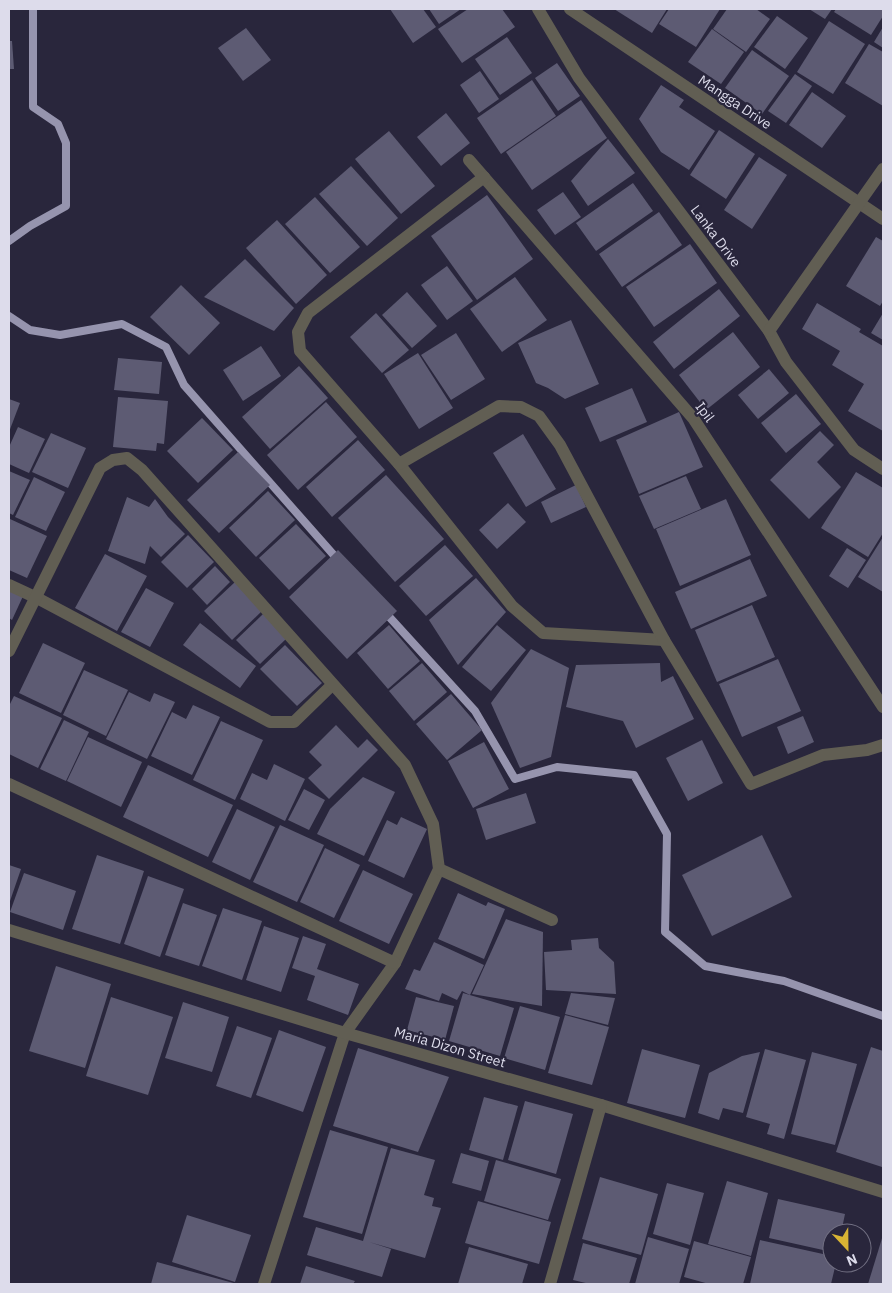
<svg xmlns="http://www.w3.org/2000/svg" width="892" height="1293" font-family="'IBM Plex Sans',sans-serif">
<rect width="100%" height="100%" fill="#29263c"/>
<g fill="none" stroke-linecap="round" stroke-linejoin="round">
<g stroke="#9694ae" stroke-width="8">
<polyline points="9,241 30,226 66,206 66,143 58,124 33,107 33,9"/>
<polyline points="9,316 30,330 60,335 122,324 166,347 184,385 339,561"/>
<polyline points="383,610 475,711 515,779 557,767 634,775 667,834 665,932 705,966 784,981 883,1016"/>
</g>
</g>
<g fill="#5d5b73">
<polygon points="390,9 423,9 436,27 413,43"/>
<polygon points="429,9 461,9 439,24"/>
<polygon points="468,9 502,9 515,27 462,63 438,29"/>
<polygon points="614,9 667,9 652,33"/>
<polygon points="669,9 720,9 696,47 659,24"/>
<polygon points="727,9 756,9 770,19 746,52 713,29"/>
<polygon points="809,9 832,9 825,19"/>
<polygon points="836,9 883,9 883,16 871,35 834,12"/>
<polygon points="777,16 808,38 785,69 754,47"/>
<polygon points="829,21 865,44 833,94 797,72"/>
<polygon points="883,27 883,48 874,42"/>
<polygon points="246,28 271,60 243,81 218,48"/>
<polygon points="712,29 744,52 721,84 688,62"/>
<polygon points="507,37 532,73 500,95 475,59"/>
<polygon points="9,41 12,41 14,69 9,69"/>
<polygon points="869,44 883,52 883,106 845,83"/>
<polygon points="752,50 789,76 762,114 725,88"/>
<polygon points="557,63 580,96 558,111 535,78"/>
<polygon points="480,71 499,99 479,113 460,85"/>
<polygon points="795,74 812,86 786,123 768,111"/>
<polygon points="532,80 556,116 501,154 477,118"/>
<polygon points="661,85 684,100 679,107 715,131 689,170 661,152 639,119"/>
<polygon points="812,92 846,116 822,148 789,125"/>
<polygon points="581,100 607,138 532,190 506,152"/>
<polygon points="446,113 470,143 441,166 417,137"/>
<polygon points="719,130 755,154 726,199 690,175"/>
<polygon points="389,131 435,186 401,214 355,159"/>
<polygon points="608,139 635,173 588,206 571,181"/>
<polygon points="759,157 787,175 752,229 724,210"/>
<polygon points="351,166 398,218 367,246 319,194"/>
<polygon points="633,183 653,211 596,251 576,223"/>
<polygon points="563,192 581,217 555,235 537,210"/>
<polygon points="487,195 533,259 477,300 431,236"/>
<polygon points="315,197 360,247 330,273 285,224"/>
<polygon points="659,212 682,245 622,287 599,254"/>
<polygon points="277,220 327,275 296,304 246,248"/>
<polygon points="876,237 883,241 883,301 880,306 846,286"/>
<polygon points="690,244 717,283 654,327 626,287"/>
<polygon points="245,259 294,308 274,331 204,297"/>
<polygon points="447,266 473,301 447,320 421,285"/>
<polygon points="515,277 547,320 502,352 470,309"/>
<polygon points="181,285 220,323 189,355 150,317"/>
<polygon points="719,289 740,316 674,369 653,342"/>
<polygon points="407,292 437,326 412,348 382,315"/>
<polygon points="817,303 861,329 859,332 883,346 883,431 848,411 864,384 832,365 840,351 802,329"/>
<polygon points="376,313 409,350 382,373 350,337"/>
<polygon points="883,313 883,340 871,333"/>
<polygon points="571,320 599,384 565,399 548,388 536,383 518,343"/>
<polygon points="733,332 760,367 706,410 679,375"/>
<polygon points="456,333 485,379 451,400 421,355"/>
<polygon points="261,346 281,376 243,401 223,370"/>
<polygon points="418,353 453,408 419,429 384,374"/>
<polygon points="118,358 162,362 159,394 114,390"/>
<polygon points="299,366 328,398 270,449 242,417"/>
<polygon points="769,369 789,393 758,419 738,395"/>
<polygon points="632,388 647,422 600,442 585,408"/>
<polygon points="796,394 821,424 786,453 761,423"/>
<polygon points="118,397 168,401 164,444 157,443 156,451 113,447"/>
<polygon points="9,399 20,403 9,432"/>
<polygon points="326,402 357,437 298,490 267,455"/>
<polygon points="679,412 703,467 639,494 616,440"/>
<polygon points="202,418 233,450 198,483 167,451"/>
<polygon points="18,427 45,439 29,473 9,464 9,447"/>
<polygon points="820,431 834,445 817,462 841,487 809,519 770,480"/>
<polygon points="51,433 86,448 68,488 32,472"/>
<polygon points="523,434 556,489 526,507 493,453"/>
<polygon points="358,440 385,470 332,517 306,487"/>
<polygon points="238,452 270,485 219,533 187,500"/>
<polygon points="9,471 30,480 13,515 9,513"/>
<polygon points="856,472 883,488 883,533 868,557 821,528"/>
<polygon points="386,475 444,539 395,582 338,518"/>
<polygon points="686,476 701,509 654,529 639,496"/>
<polygon points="34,477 65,492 46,531 15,517"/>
<polygon points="576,485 586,507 551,523 541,502"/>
<polygon points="268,491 295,520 256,557 229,528"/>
<polygon points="127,497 149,507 155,499 168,517 185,534 161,557 150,546 145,564 108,551"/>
<polygon points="726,499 751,555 680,586 656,529"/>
<polygon points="508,503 526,522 497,549 479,530"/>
<polygon points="10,519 47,536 27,578 9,570 9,522"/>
<polygon points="296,524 326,556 289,590 259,558"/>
<polygon points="188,535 214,562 187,588 161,562"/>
<polygon points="883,537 883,592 858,577"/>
<polygon points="445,545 473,576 426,616 399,586"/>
<polygon points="847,548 866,560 848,588 829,576"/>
<polygon points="338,550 397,611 347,659 289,597"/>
<polygon points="105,554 147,576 117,631 75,608"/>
<polygon points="750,559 767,596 691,629 675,592"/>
<polygon points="215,566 230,582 207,605 192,589"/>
<polygon points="476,578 506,612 458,665 429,620"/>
<polygon points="235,582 263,610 232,640 204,611"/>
<polygon points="9,587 24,594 12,620 9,618"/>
<polygon points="146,588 174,603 150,647 121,632"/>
<polygon points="752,605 775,657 717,682 695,630"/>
<polygon points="263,614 287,638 260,664 236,640"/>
<polygon points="200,623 256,666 240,688 183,645"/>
<polygon points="389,625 420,661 388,689 357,653"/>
<polygon points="497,625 526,650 491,691 462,667"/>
<polygon points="43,643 85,663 61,713 19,693"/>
<polygon points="285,645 322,683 297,706 260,669"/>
<polygon points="531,649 569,668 551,757 520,768 491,703"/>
<polygon points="778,659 801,711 742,737 719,684"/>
<polygon points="422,663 447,692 414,721 389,691"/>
<polygon points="660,663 661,682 673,676 694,719 636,748 623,721 566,707 576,665"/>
<polygon points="84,670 128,690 106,736 63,715"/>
<polygon points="129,692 150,702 154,693 175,702 147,759 106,739"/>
<polygon points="451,694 482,730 447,760 416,724"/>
<polygon points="14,696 62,718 38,768 9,754 9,706"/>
<polygon points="193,705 220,717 192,775 151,756 172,712 186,719"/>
<polygon points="803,716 814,742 788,754 777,727"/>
<polygon points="64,720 89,732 66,781 40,769"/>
<polygon points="221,721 263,740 235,800 193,780"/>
<polygon points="336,725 358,748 367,739 378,750 329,799 308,778 322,765 309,752"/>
<polygon points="88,737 142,762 121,807 67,781"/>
<polygon points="702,740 723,783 688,801 666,758"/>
<polygon points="484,742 509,789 473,808 448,761"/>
<polygon points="274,764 305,779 285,821 240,799 252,773 267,780"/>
<polygon points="148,765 233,805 208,857 123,817"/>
<polygon points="363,777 395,792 364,856 317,834 330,809"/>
<polygon points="304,789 325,800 309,830 288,820"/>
<polygon points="526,793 536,823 486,840 476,809"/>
<polygon points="237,809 275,827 250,880 212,862"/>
<polygon points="401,817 427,829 404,878 368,861 387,820 397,825"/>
<polygon points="280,825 324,845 297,902 253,882"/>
<polygon points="762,835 792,897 712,936 682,875"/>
<polygon points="325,848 360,865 334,918 300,902"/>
<polygon points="97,855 144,871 120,944 72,929"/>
<polygon points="9,865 21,869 9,904"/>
<polygon points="363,870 413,894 389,944 339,921"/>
<polygon points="24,873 76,891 63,930 10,912"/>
<polygon points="148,876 184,889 160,957 124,944"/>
<polygon points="458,893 486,906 488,902 505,909 484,959 438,939"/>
<polygon points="183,903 217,915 199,966 165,955"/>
<polygon points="223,908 262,921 242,980 202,966"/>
<polygon points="506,919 543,932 542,1006 472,994"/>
<polygon points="264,926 299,938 281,992 246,980"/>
<polygon points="303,936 326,944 317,969 359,984 348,1015 307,1000 315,976 292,968"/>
<polygon points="598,938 599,948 614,962 616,994 546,990 544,952 572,950 571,940"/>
<polygon points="434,942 484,965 470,995 462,991 457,1000 442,993 439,1001 405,989 414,969 420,971"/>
<polygon points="56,966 111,984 85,1068 29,1051"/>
<polygon points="463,993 514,1008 500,1056 449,1041"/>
<polygon points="571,993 615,998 608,1025 565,1014"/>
<polygon points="111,997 173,1017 148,1095 86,1076"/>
<polygon points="416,997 454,1006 445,1040 407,1030"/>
<polygon points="183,1002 229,1017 212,1072 165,1058"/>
<polygon points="520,1006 560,1017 545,1070 504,1058"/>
<polygon points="565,1015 609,1027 592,1085 548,1073"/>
<polygon points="237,1026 272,1038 251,1098 216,1086"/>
<polygon points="279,1030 326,1047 303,1112 256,1095"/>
<polygon points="871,1047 883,1051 882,1167 836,1152"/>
<polygon points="358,1048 449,1077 418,1152 333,1126"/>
<polygon points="642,1049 700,1065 685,1118 627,1103"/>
<polygon points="765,1049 806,1060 784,1139 767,1134 770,1124 746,1117"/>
<polygon points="760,1052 743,1113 723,1108 719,1120 698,1113 709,1073 742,1056"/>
<polygon points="812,1052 857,1064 835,1145 791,1134"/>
<polygon points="484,1097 518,1106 503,1160 469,1150"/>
<polygon points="525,1101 573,1114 556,1174 508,1160"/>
<polygon points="330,1130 388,1147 362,1234 303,1217"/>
<polygon points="391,1148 435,1160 424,1195 434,1198 432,1206 441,1208 425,1258 369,1242 391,1249 382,1277 307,1255 316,1227 363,1241"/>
<polygon points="461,1153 489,1161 481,1191 452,1183"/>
<polygon points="496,1160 561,1179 548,1220 484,1201"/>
<polygon points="600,1177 658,1194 641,1255 582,1239"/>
<polygon points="727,1181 768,1193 751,1256 708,1244"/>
<polygon points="667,1183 704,1193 690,1245 653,1234"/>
<polygon points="778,1199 845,1214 841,1233 832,1233 832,1252 769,1238"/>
<polygon points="478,1201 551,1222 539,1264 465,1243"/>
<polygon points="187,1215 251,1235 235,1282 172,1262"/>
<polygon points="883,1235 883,1284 868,1284"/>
<polygon points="648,1237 689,1249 679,1284 635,1284"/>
<polygon points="760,1240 832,1256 832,1263 836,1263 831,1284 750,1284"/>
<polygon points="694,1241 751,1257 743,1284 709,1284 684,1277"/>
<polygon points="583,1243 637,1258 629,1284 590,1284 573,1280"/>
<polygon points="469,1247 528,1264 522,1284 458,1284"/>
<polygon points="157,1262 237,1284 151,1284"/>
<polygon points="306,1266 355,1281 353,1284 300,1284"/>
</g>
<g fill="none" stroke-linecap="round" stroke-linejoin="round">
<g stroke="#615e53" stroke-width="12">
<polyline points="538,9 579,78 769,331 786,362 854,450 883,469"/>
<polyline points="570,9 883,219"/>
<polyline points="469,160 693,418 883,707"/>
<polyline points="484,177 308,313 298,332 300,351 399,464 512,606 543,633 664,640"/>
<polyline points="769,331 883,169"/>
<polyline points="399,464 499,406 521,407 539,416 560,445 664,640 751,784 823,755 867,750 883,745"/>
<polyline points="9,585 37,598 270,722 294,722 332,685"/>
<polyline points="9,651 100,468 113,460 127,458 142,470 405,765 433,824 439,869 395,963 345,1033 264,1284"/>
<polyline points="9,784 395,963"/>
<polyline points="439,869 552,920"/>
<polyline points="9,930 345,1033 601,1105 883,1192"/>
<polyline points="550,1284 601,1105"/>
</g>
</g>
<g text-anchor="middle" stroke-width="4.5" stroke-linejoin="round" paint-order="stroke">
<g font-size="14" fill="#dddceb" stroke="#29263c">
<text transform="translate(735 102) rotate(34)" y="5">Mangga Drive</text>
<text transform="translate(716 236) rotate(53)" y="5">Lanka Drive</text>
<text transform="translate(705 412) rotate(53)" y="5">Ipil</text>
<text transform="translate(450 1047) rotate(16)" y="5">Maria Dizon Street</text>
</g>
</g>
<rect width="892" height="1293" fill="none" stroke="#dddceb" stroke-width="20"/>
<g transform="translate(847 1248) rotate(158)"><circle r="24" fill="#29263c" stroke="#716f82"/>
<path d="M0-4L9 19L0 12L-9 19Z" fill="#d8b434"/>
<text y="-8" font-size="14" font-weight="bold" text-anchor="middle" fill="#dddceb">N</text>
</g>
</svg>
